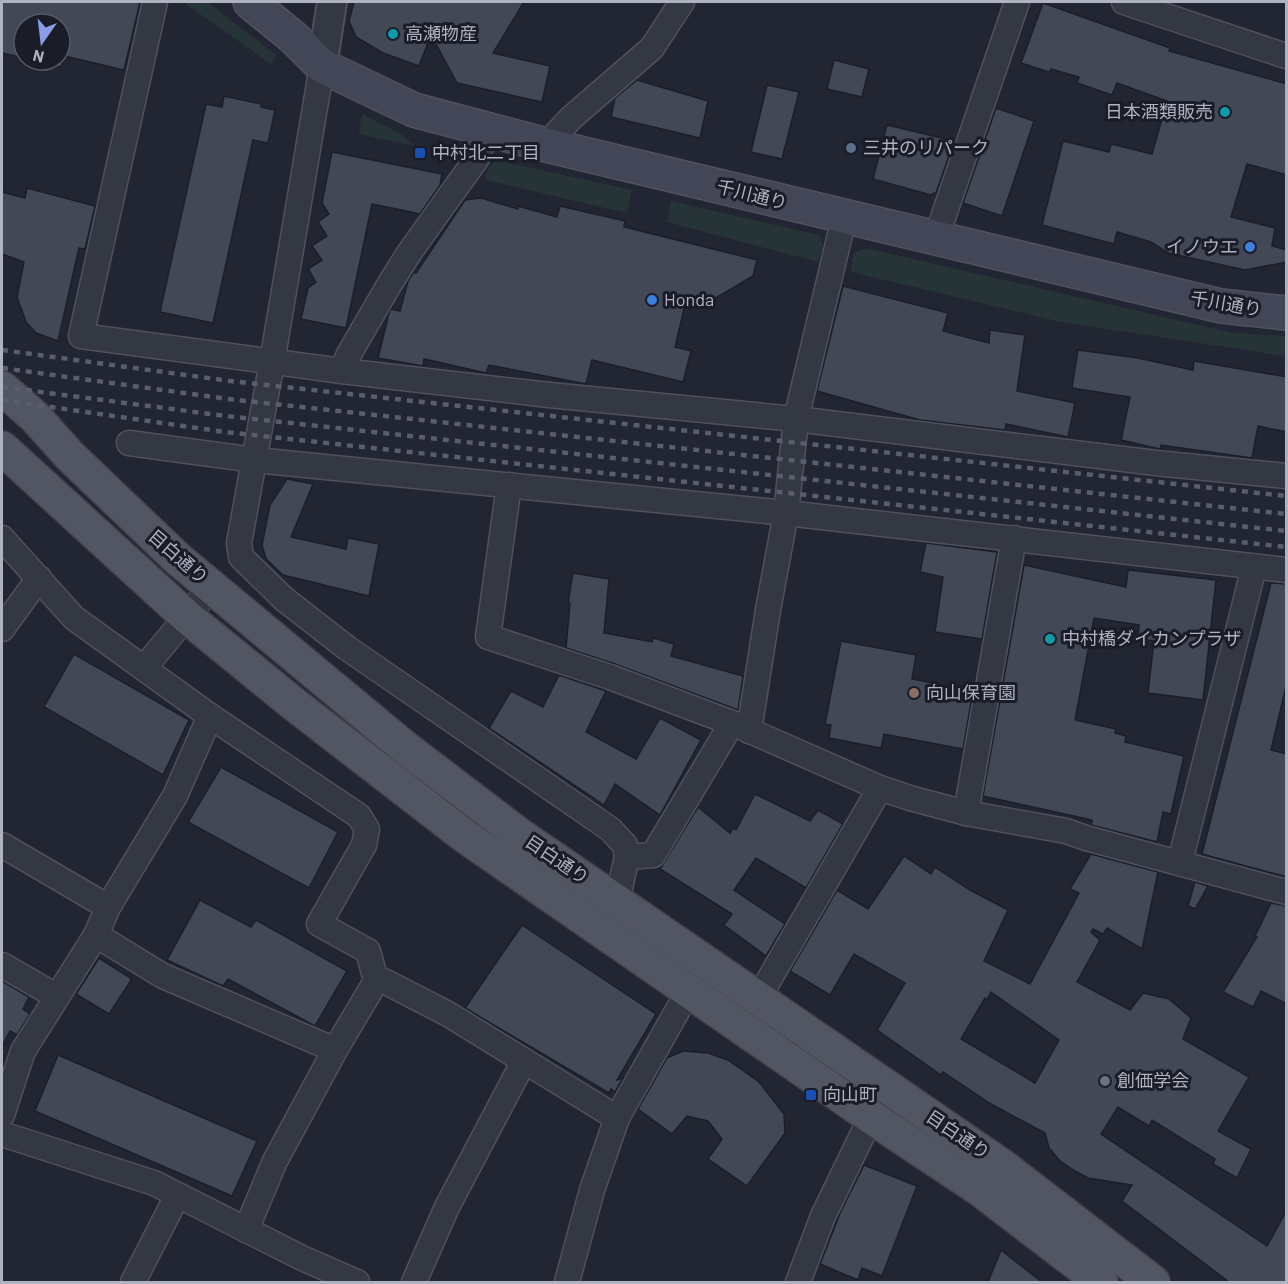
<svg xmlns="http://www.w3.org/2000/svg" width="1288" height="1284" font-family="Barlow,'Noto Sans JP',sans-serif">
<rect width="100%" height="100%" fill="#222532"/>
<g fill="#273437">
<polygon points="183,2 208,2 276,55 271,64"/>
<polygon points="362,114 401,134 415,146 359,134"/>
<polygon points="496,160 632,190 627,213 485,180 488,168"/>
<polygon points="671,201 819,235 823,245 818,262 667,222"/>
<polygon points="866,248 1233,333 1286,336 1286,356 1061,322 851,272 853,253"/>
</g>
<g fill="#434857" stroke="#1c1f2a" stroke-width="1.5" fill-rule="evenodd">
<polygon points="2,2 140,2 124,70 64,56 61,67 31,60 60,60 60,24 24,24 24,58 2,53"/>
<polygon points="354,2 524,2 493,53 550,66 542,102 457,83 431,35 419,66 383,53 356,37 349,21"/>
<polygon points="1043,3 1170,48 1169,51 1287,84 1287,175 1247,164 1231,217 1275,228 1272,246 1287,250 1287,262 1245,270 1168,253 1151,242 1117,232 1114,244 1042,225 1063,141 1109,152 1111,144 1152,154 1167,101 1117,83 1112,95 1077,83 1079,77 1051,69 1049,72 1021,63"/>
<polygon points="834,60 869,69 862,97 827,89"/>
<polygon points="637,80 708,101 700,138 611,117 615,98"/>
<polygon points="767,85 799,92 782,159 751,152"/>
<polygon points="224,96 261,104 261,107 275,110 268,143 253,140 213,323 160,312 206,104 222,107"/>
<polygon points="996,108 1034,121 1002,216 963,203"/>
<polygon points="887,125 954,141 936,193 934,193 931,195 873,179"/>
<polygon points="332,152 442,174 440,185 420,214 372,204 346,328 301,319 308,288 316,282 308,269 322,260 312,246 327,236 318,222 329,214 322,203"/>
<polygon points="27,188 95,206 85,249 79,248 58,341 36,333 26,322 17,297 24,262 2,254 2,192 25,198"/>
<polygon points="481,198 518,209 518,206 557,217 560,206 625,221 624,227 757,260 753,276 704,305 686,301 675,347 691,351 683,382 592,360 586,384 489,365 486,373 424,359 423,366 378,358 389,313 391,309 400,311 408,281 414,272 416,273 465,200"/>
<polygon points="843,286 948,313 943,331 989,343 990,330 1025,335 1017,391 1075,403 1068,437 1006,424 1005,430 920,420 817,391"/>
<polygon points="1078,350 1138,358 1193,370 1194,361 1287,377 1287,432 1258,426 1252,458 1161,445 1160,449 1121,440 1130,397 1072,388"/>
<polygon points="287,479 313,484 291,537 346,549 348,538 379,544 369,596 283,575 266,559 262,545 270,505"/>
<polygon points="926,543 997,552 982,639 935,632 943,577 920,572"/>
<polygon points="1024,565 1126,587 1128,570 1216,580 1203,700 1148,693 1154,641 1138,639 1139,625 1094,618 1075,720 1116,729 1115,733 1126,736 1125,742 1184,756 1171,814 1163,812 1157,842 1091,825 1092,820 983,796"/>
<polygon points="573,573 609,579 604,633 652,642 653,638 674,644 671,656 743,676 738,710 615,664 566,648 570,603 568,603"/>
<polygon points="1271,583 1287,584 1287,682 1271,750 1287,754 1287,877 1202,854"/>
<polygon points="841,641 916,655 912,679 973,691 963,749 884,734 881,748 829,738 831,725 825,724"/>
<polygon points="74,654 189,720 163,775 44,707"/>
<polygon points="559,675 606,691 586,732 636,759 660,718 701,740 660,815 615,784 604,805 489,728 511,691 543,707"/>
<polygon points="221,767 338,832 309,888 188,822"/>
<polygon points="755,794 810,821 818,810 843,824 806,888 756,858 734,890 785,924 766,956 724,925 732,914 660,869 698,807 730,833 733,828 736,830"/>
<path d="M1091,854L1158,872L1142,949L1107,928L1103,934L1093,929L1091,932L1100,940L1077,982L1130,1010L1143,993L1169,999L1191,1018L1183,1039L1249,1077L1218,1131L1251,1149L1237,1178L1213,1164L1215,1159L1152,1120L1149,1126L1118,1107L1101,1134L1267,1246L1287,1210V1282H1229L1122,1201L1132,1185L1088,1178L1075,1171L1060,1161L1049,1148L1045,1133L991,1104L943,1072L941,1075L877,1030L905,983L854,954L830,995L790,971L837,890L868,909L904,856L931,874L935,867L970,890L1008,910L984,961L1030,984L1079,893L1070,889ZM991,992L1059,1040L1035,1083L961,1039L985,998L987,1000Z"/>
<polygon points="1195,882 1208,886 1195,909 1188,906"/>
<polygon points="200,900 251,927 256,920 347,971 315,1026 228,979 223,986 167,960"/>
<polygon points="1271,903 1287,906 1287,1004 1261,991 1253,1007 1223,992 1257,937 1255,936"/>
<polygon points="522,925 656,1014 617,1080 623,1078 615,1092 611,1089 609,1093 465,1008"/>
<polygon points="99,958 132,979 109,1014 76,994"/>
<polygon points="2,981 29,997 23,1009 30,1014 17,1035 10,1031 2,1046"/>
<polygon points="683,1051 708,1053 728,1060 759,1082 784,1114 785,1133 747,1186 708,1159 722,1139 708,1121 687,1116 672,1134 638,1109 667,1058"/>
<polygon points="58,1055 257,1141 232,1196 35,1111"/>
<polygon points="864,1165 917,1186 882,1276 862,1268 858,1280 820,1264 841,1211"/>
<polygon points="1001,1250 1042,1282 988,1282"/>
</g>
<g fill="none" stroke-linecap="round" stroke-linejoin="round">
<defs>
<g id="minor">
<polyline points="155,2 81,336 342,371 549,395 796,419 1156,463 1286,476"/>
<polyline points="1124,2 1286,56"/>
<polyline points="322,66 272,362 239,543 241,557 284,599 347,648 610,829 625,845 627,857 617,901"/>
<polyline points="546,145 571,118 652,48 682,2"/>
<polyline points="936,238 1017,2"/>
<polyline points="342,371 349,354 389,285 409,253 477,158 487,131"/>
<polyline points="129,443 255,460 786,513 1286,570"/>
<polyline points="509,485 488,637 610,677 732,723 880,788 910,798 966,813 1066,831 1086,838 1286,892"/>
<polyline points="2,538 74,618 210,716 359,816 367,829 364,845 319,924 368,951 376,981 335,1050 275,1161 246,1230"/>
<polyline points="2,629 39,578"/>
<polyline points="144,668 212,586"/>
<polyline points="749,731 768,610 786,513 796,419 844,218"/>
<polyline points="966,813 1014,538"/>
<polyline points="2,845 108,907"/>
<polyline points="627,857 653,855 732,723"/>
<polyline points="1180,862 1254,567"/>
<polyline points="96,935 163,976 335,1050"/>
<polyline points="2,965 56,996"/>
<polyline points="376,981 384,981 448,1014 617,1118"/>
<polyline points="759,997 880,788"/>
<polyline points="2,1115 23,1051 96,935 108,907 175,796 210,716"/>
<polyline points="2,1134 154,1183 302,1258 357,1282"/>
<polyline points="133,1282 177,1196"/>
<polyline points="414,1282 447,1207 524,1061"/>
<polyline points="567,1282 592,1190 617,1118 689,990"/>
<polyline points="798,1282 823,1216 871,1117"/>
</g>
<polyline id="tertiary" points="322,66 332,2"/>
<polyline id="secondary" points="250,2 294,38 322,66 414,110 546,145 1221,306 1286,313"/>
<g id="primary">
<polyline points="2,388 35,417 70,456 178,559 403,746 517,833 1001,1165 1153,1282"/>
<polyline points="2,448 187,617 295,705 466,837 871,1117 978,1188 1101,1282"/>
</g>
</defs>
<use href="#minor" stroke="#4f525e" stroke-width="27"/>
<use href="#tertiary" stroke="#4f525e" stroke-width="32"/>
<use href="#secondary" stroke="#4f525e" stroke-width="36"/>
<use href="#primary" stroke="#3e414d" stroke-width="36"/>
<use href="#minor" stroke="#343843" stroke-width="24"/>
<use href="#tertiary" stroke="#343843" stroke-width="28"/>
<use href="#secondary" stroke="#434656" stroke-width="33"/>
<use href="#primary" stroke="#525663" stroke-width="33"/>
<g stroke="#595d6c" stroke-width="4.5" stroke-dasharray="6 6" stroke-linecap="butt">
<polyline points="2,350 230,381 1286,496"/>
<polyline points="2,368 228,399 1286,514"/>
<polyline points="2,387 226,416 1286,531"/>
<polyline points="2,400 225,432 1286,547"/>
</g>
</g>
<g fill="#0f9aa8" stroke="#1a1d28" stroke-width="2">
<circle cx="393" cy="34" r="6"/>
<circle cx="1225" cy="112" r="6"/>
<circle cx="1050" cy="639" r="6"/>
</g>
<circle fill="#5c6f8a" stroke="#1a1d28" stroke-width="2" cx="851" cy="148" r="6"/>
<g fill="#1a4fb4" stroke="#1a1d28" stroke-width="2">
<rect x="414" y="147" width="12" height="12" rx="3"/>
<rect x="805" y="1089" width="12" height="12" rx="3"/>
</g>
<g fill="#3f7fe0" stroke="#1a1d28" stroke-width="2">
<circle cx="1250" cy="247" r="6"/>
<circle cx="652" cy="300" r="6"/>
</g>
<circle fill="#8d6e63" stroke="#1a1d28" stroke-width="2" cx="914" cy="693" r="6"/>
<circle fill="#6b7280" stroke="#1a1d28" stroke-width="2" cx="1105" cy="1081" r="6"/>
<g text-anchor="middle" stroke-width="6" stroke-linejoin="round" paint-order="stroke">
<g font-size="18" fill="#afb2c0" stroke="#1a1d28" text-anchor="start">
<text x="405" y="40">高瀬物産</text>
<text x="1213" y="118" text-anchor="end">日本酒類販売</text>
<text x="863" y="154">三井のリパーク</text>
<text x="432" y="159">中村北二丁目</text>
<text x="1238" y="253" text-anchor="end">イノウエ</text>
<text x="664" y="306">Honda</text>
<text x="1062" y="645">中村橋ダイカンプラザ</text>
<text x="926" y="699">向山保育園</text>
<text x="1117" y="1087">創価学会</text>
<text x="823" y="1101">向山町</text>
</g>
<g font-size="18" fill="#afb2c0" stroke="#1a1d28">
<text transform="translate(752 195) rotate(14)" y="6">千川通り</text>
<text transform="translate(1226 304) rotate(10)" y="6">千川通り</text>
<text transform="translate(178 557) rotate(41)" y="6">目白通り</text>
<text transform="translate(557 860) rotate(34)" y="6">目白通り</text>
<text transform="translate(958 1135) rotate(34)" y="6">目白通り</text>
</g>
</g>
<rect width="1288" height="1284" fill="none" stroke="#afb2c0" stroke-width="6"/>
<g transform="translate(42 42) rotate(194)"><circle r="28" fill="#1a1d28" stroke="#565965" stroke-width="1.5"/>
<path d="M0-4.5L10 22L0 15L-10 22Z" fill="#8c9de8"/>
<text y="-9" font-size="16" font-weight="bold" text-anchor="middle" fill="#afb2c0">N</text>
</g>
</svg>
